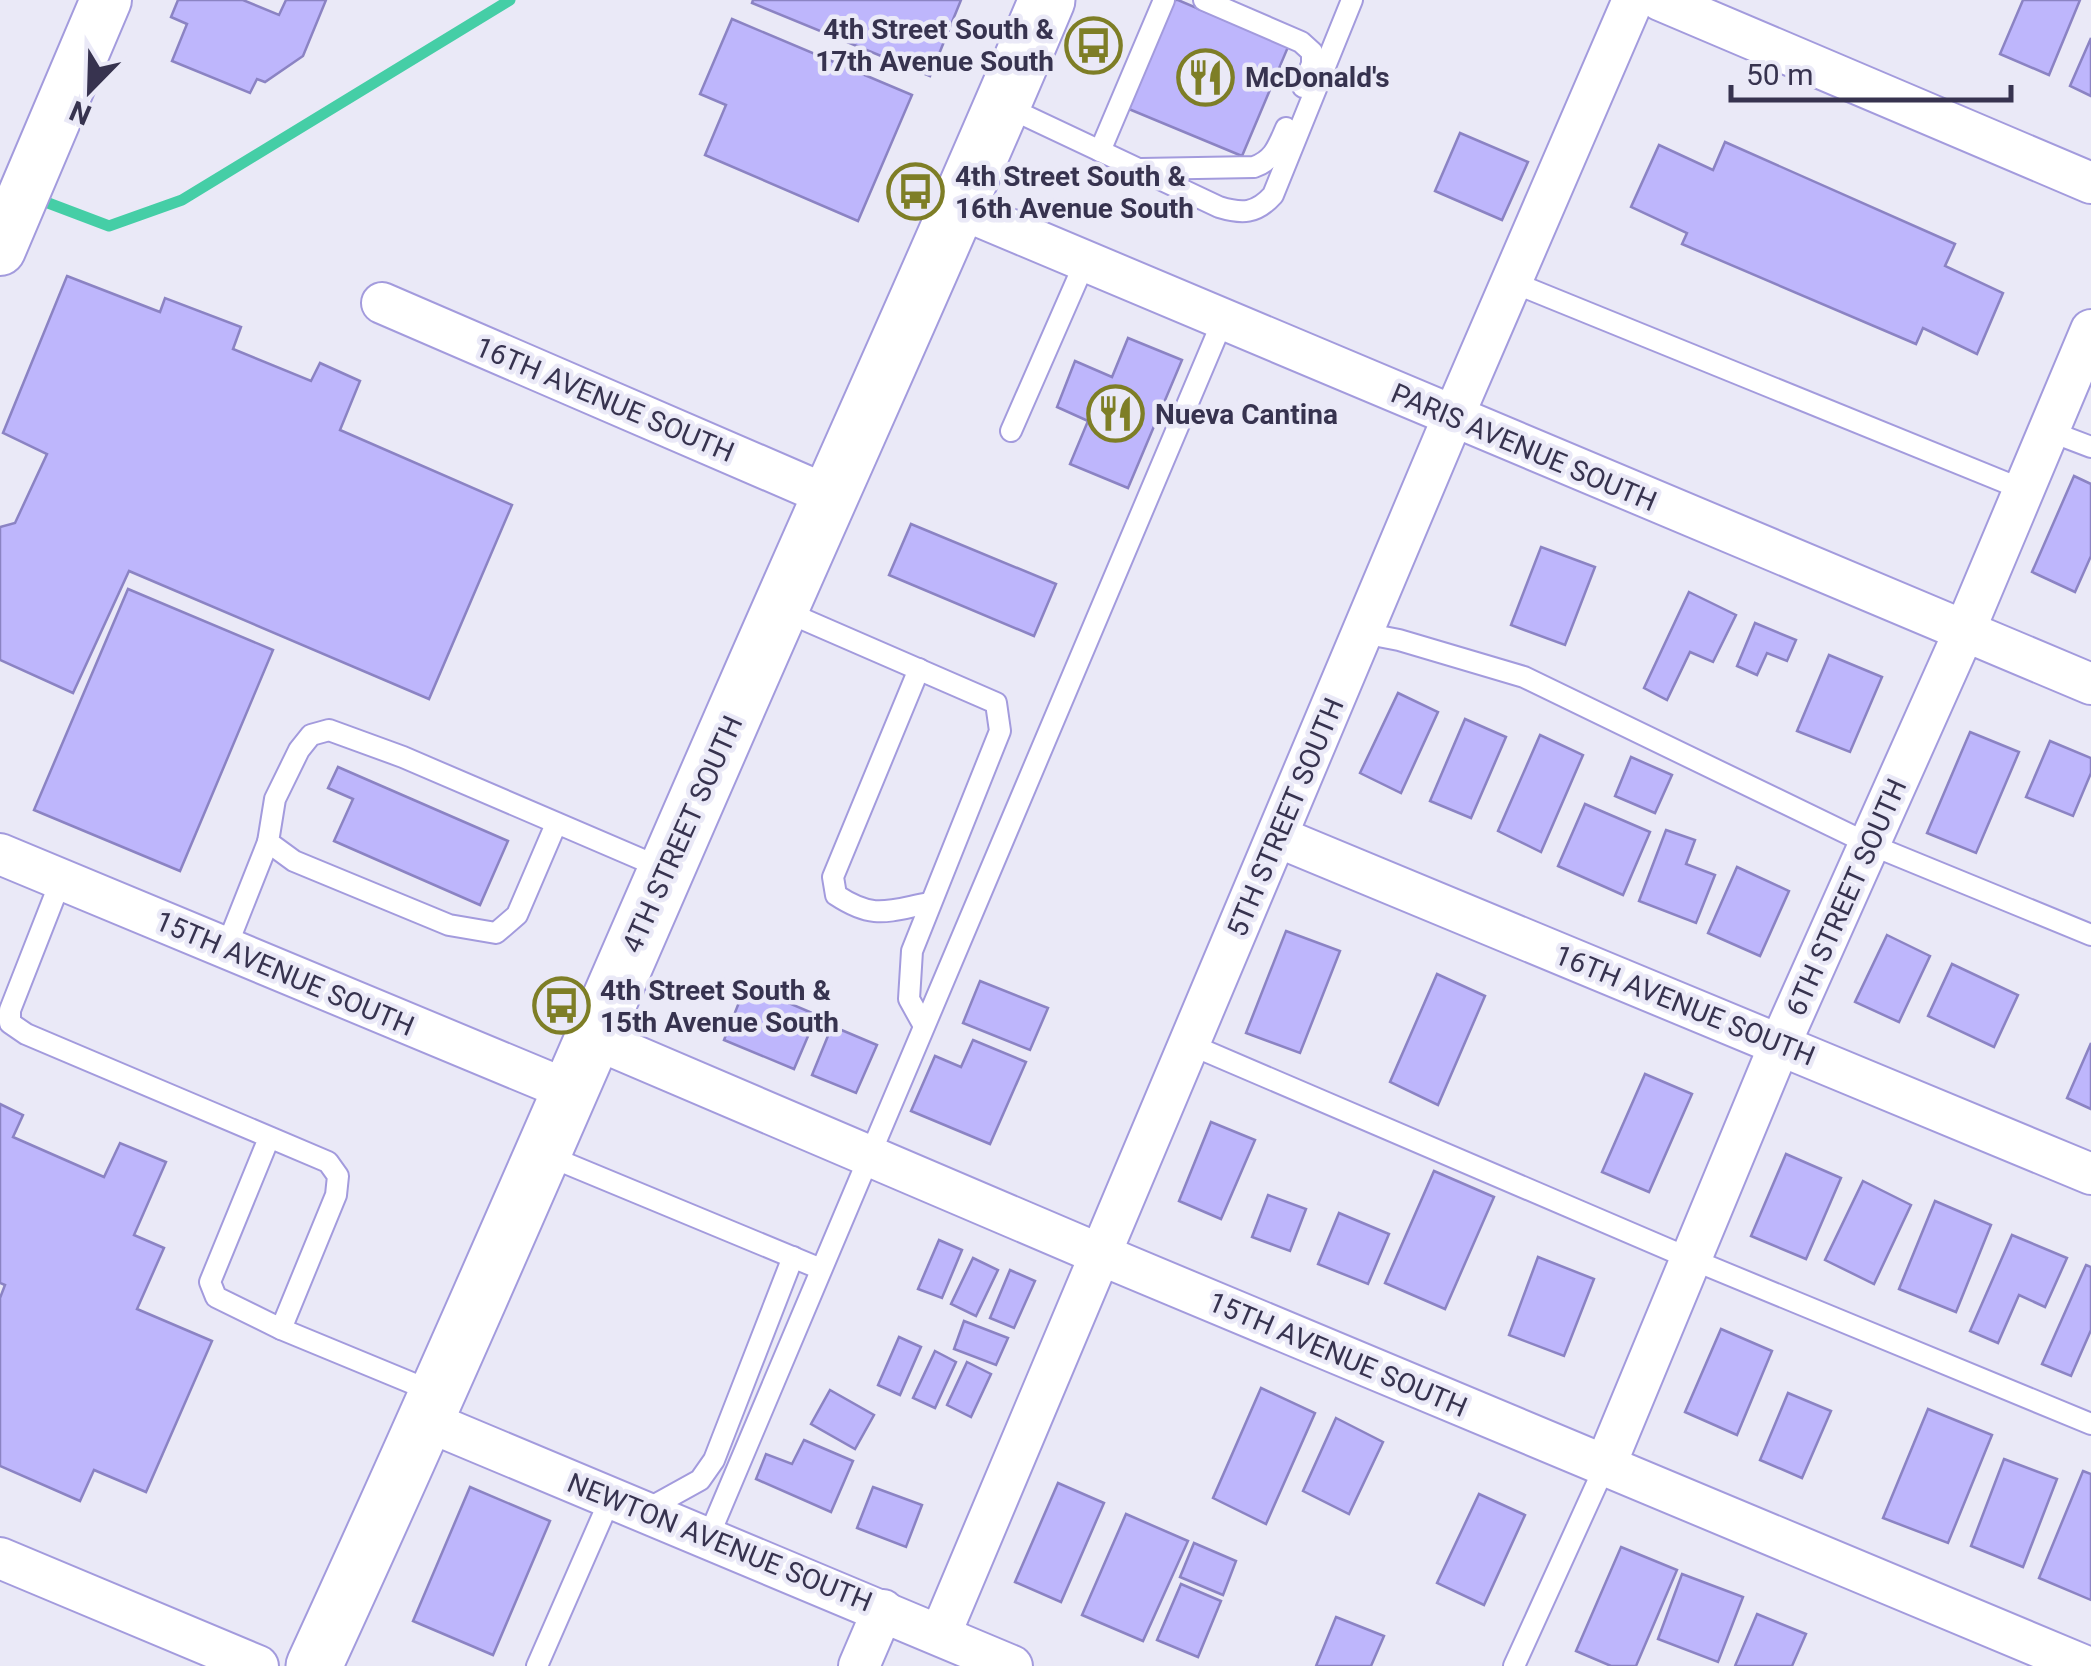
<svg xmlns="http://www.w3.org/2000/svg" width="2091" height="1666" font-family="Roboto,sans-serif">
<rect width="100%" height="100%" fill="#eae9f7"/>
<polygon fill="#eae9f7" points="0,131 44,148 0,255"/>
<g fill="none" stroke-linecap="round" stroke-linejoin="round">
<polyline stroke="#45cea6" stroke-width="11" points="35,198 109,226 182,200 510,0"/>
</g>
<g fill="#beb6fc" stroke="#8b83c3" stroke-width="2.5">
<polygon points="178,0 243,0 279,15 286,0 326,0 303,56 265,82 257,79 250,93 172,61 187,24 171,17"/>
<polygon points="753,0 961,0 930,76 752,3"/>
<polygon points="1169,0 1178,0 1288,47 1242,156 1124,107"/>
<polygon points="2023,0 2080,0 2049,75 2000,54"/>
<polygon points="732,19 912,95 858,221 705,155 726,105 700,94"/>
<polygon points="2091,38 2091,96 2070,86"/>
<polygon points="1460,133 1528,162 1502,220 1435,191"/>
<polygon points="1725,142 1955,244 1945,266 2003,293 1977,354 1923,328 1916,344 1682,244 1687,233 1631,207 1659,145 1713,170"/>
<polygon points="67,276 160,312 165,298 241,327 233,349 311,381 320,363 360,381 340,430 512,505 429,699 129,571 73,693 0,660 0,527 15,523 47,454 3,433"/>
<polygon points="1128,338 1182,360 1128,488 1070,464 1088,421 1057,407 1075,361 1112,377"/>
<polygon points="2074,476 2091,484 2091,556 2075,592 2032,572"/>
<polygon points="911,524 1056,584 1034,636 889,575"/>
<polygon points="1541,547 1595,567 1565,645 1511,625"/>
<polygon points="128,589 273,650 180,871 34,810"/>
<polygon points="1689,592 1736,615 1713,662 1690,652 1667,700 1644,688"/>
<polygon points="1755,623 1796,640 1787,661 1767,653 1757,675 1737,666"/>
<polygon points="1829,655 1882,677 1850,752 1797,731"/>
<polygon points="1398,693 1438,712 1401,793 1360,773"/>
<polygon points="1465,719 1506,737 1471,818 1430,801"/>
<polygon points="1970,732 2019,752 1976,853 1927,833"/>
<polygon points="1540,735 1583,755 1541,852 1498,831"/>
<polygon points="2050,741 2091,758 2091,773 2073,816 2026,797"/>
<polygon points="1631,757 1672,775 1655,813 1615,796"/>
<polygon points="338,767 508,841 480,905 334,841 353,799 328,788"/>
<polygon points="1585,804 1650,832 1623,895 1558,866"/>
<polygon points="1666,830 1695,840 1686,864 1715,875 1696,923 1639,901"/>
<polygon points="1737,867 1789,891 1760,956 1708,933"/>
<polygon points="1286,931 1340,951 1300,1053 1246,1033"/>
<polygon points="1887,935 1930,956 1899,1022 1855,1002"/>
<polygon points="1952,964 2018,995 1994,1047 1928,1016"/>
<polygon points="1437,974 1485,996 1438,1105 1390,1082"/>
<polygon points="980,981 1048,1008 1030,1050 963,1023"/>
<polygon points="746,985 817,1015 794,1069 724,1040"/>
<polygon points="832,1026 877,1045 856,1093 812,1075"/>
<polygon points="973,1040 1026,1062 990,1144 911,1111 935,1056 961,1067"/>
<polygon points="2091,1043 2091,1109 2067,1098"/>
<polygon points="1645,1074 1692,1094 1649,1192 1602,1172"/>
<polygon points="0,1104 23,1115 13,1137 104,1177 120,1143 166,1162 134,1235 164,1248 137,1309 212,1341 146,1492 94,1470 80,1501 0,1466 0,1298 5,1285 0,1283"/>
<polygon points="1211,1122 1255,1140 1221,1219 1179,1201"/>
<polygon points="1786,1154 1841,1178 1806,1259 1751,1236"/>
<polygon points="1434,1171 1494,1197 1445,1309 1385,1283"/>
<polygon points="1863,1181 1911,1205 1874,1284 1825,1260"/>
<polygon points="1268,1195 1306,1209 1290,1251 1252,1237"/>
<polygon points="1935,1201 1991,1225 1956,1312 1899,1289"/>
<polygon points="1339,1213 1389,1234 1368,1284 1318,1264"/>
<polygon points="2012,1235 2067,1258 2045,1307 2019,1295 1998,1343 1970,1331"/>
<polygon points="939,1240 962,1250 942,1298 918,1289"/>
<polygon points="1538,1257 1594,1279 1564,1356 1509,1335"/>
<polygon points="973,1258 998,1270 976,1316 951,1304"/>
<polygon points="2086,1265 2091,1267 2091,1330 2071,1376 2042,1364"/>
<polygon points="1010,1270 1035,1281 1014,1328 990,1318"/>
<polygon points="964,1321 1008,1338 996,1365 954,1349"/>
<polygon points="1721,1329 1772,1351 1737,1435 1685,1412"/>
<polygon points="899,1337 921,1347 900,1395 878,1385"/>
<polygon points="935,1351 956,1362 935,1408 913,1398"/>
<polygon points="967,1362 991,1374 971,1417 947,1405"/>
<polygon points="1261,1388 1315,1413 1266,1524 1213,1498"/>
<polygon points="830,1390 874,1415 855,1449 811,1424"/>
<polygon points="1788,1393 1831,1411 1802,1478 1760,1460"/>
<polygon points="1928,1409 1992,1435 1948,1543 1883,1518"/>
<polygon points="1336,1418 1383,1442 1349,1514 1303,1491"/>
<polygon points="804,1440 853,1461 831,1512 756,1479 766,1454 792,1464"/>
<polygon points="2004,1459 2057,1479 2023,1567 1971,1546"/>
<polygon points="2083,1471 2091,1474 2091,1600 2039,1578"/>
<polygon points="1058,1483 1104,1503 1061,1602 1015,1582"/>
<polygon points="470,1487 550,1521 493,1655 413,1621"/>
<polygon points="873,1487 922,1505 906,1547 857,1528"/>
<polygon points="1479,1494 1525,1515 1484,1605 1437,1583"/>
<polygon points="1126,1514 1188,1541 1143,1641 1082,1615"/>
<polygon points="1194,1543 1236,1561 1223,1595 1180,1577"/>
<polygon points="1621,1547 1677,1570 1636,1666 1611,1666 1576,1651"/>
<polygon points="1682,1574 1743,1597 1718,1662 1658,1639"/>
<polygon points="1181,1584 1221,1601 1198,1657 1157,1640"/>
<polygon points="1757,1614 1806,1634 1792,1666 1735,1666"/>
<polygon points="1336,1617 1384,1636 1371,1666 1316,1666"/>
</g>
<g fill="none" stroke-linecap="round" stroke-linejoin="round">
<defs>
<g id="service">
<polyline points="1204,0 1301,42 1312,52 1312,64 1303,87"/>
<path d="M1005,106L1219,207C1242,214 1256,214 1273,195L1352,0"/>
<polyline points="1100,151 1164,0"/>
<path d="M1141,169L1254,167C1274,160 1278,146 1286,128"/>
<polyline points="1512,282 2024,490"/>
<polyline points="1011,431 1085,262"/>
<polyline points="2049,431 2091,447"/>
<polyline points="782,610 996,703 1000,731 912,951 909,999 924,1026"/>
<polyline points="1363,633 1399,640 1524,677 1869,844 2091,935"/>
<path d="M919,669L833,877L836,895C874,920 887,911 929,903"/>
<polyline points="556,824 517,915 496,933 449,925 294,861 268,842 275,799 299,750 311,735 329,730 403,757 664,869"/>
<polyline points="61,880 10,1010 10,1023 26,1034 328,1162 338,1176 336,1195 281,1329 216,1297 210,1282 269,1138"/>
<polyline points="226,948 268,842"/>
<polyline points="1189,1044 1691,1259 2091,1424"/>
<polyline points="546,1155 821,1269"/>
<polyline points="281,1329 436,1393"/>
<polyline points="644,1511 700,1480 714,1460 793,1257"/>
<polyline points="708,1538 1223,320"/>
<polyline points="537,1666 611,1497"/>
<polyline points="1514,1666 1605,1466"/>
</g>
<g id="minor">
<polyline points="1660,0 2091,183"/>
<polyline points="959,208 2091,684"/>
<polyline points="382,303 829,496"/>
<polyline points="1278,837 2091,1174"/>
<polyline points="0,854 570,1091"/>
<polyline points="593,1038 1099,1254 2085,1666"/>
<polyline points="427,1421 1012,1666"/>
<polyline points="1605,1466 1780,1044 1964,632 2091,330"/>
<polyline points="0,1558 258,1666"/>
<polyline points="940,1635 1453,417 1633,0"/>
<polyline points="859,1666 883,1610"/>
</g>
<polyline id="tertiary" points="0,250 106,0"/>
<path id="secondary" d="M314,1666C463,1342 603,1014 746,687C846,458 950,231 1047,0"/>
</defs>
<use href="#service" stroke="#a39bdd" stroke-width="24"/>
<use href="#minor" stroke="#a39bdd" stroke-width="44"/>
<use href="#tertiary" stroke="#a39bdd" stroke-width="54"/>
<use href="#secondary" stroke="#a39bdd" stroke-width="59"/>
<use href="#service" stroke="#fff" stroke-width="20"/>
<use href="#minor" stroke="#fff" stroke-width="40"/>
<use href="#tertiary" stroke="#fff" stroke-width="50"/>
<use href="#secondary" stroke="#fff" stroke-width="55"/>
</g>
<defs>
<symbol id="bus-ring" viewBox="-11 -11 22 22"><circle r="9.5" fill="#eae9f7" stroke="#7e7e26" stroke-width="1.5"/><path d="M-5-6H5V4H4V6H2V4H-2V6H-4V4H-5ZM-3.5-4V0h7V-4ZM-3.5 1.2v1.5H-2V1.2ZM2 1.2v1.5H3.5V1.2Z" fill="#7e7e26"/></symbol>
<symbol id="restaurant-ring" viewBox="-11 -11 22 22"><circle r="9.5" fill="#eae9f7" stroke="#7e7e26" stroke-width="1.5"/><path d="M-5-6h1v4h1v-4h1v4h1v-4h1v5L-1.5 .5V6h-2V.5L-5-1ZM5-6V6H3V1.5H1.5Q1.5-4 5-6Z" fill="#7e7e26"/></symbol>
</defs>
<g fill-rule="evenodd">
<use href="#bus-ring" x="1062" y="14" width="63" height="63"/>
<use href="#restaurant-ring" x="1174" y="46" width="63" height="63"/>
<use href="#bus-ring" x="884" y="160" width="63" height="63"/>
<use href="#restaurant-ring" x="1084" y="382" width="63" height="63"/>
<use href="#bus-ring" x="530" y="974" width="63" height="63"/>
</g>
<g text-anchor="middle" stroke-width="9" stroke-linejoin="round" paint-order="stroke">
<g font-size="28" font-weight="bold" fill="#37334f" stroke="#eae9f7" text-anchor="start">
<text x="1054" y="39" text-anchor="end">4th Street South &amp;<tspan x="1054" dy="32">17th Avenue South</tspan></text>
<text x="1245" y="87">McDonald's</text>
<text x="955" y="186">4th Street South &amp;<tspan x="955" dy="32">16th Avenue South</tspan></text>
<text x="1155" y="424">Nueva Cantina</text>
<text x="600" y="1000">4th Street South &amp;<tspan x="600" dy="32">15th Avenue South</tspan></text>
</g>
<g font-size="28" fill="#37334f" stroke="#eae9f7">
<text transform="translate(605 399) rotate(23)" y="10">16TH AVENUE SOUTH</text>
<text transform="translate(1524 447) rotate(23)" y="10">PARIS AVENUE SOUTH</text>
<text transform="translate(1285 817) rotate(-67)" y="10">5TH STREET SOUTH</text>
<text transform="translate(682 834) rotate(-66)" y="10">4TH STREET SOUTH</text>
<text transform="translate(1846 897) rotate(-66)" y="10">6TH STREET SOUTH</text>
<text transform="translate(285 973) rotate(23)" y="10">15TH AVENUE SOUTH</text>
<text transform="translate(1685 1005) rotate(22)" y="10">16TH AVENUE SOUTH</text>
<text transform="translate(1338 1354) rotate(23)" y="10">15TH AVENUE SOUTH</text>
<text transform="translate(720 1542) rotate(22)" y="10">NEWTON AVENUE SOUTH</text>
</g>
</g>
<g transform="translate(90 90) rotate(203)" stroke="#eae9f7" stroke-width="8" paint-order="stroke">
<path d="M0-8L18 38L0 25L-18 38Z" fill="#37334f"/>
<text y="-15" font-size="28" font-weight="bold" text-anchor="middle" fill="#37334f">N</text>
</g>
<path d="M1731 85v15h280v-15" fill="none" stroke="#37334f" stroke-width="5"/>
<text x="1746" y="85" font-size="30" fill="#37334f" stroke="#eae9f7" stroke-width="8" paint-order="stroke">50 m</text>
</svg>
